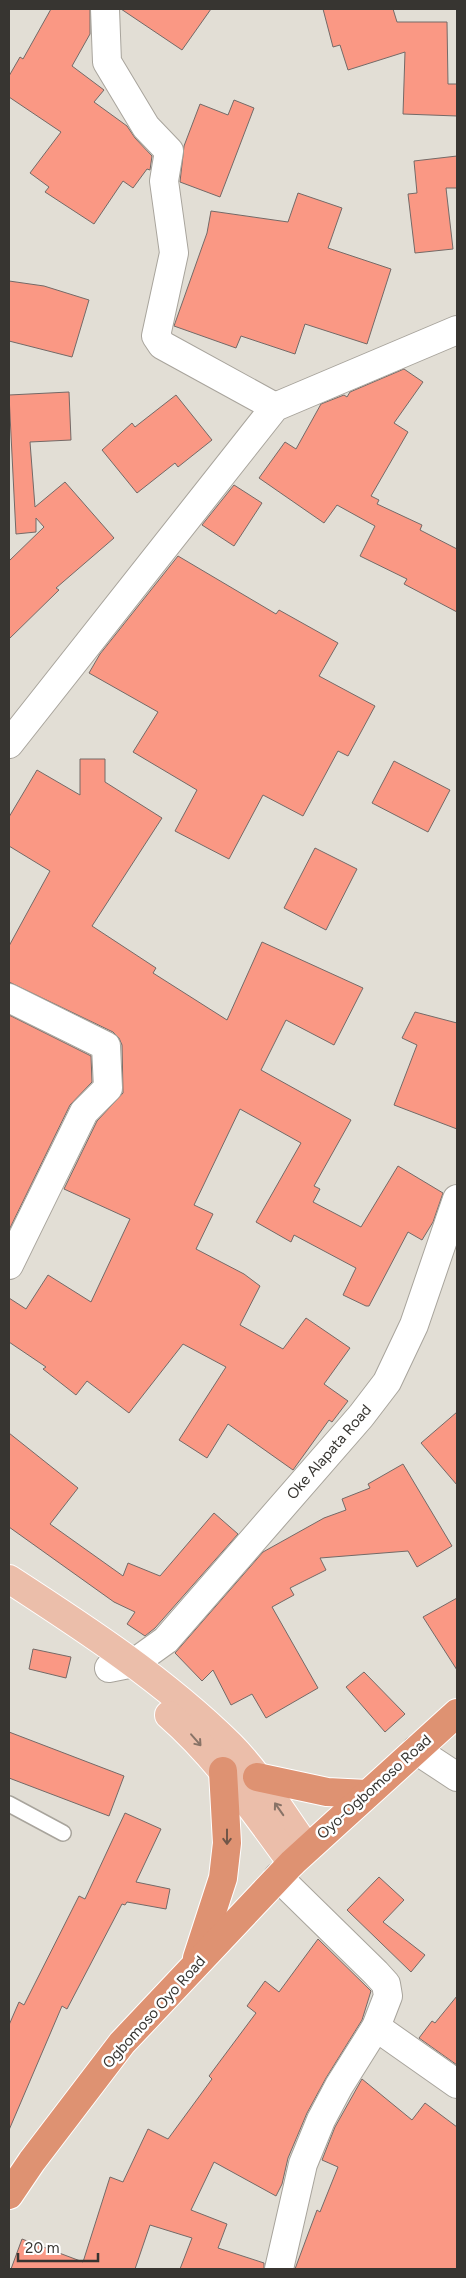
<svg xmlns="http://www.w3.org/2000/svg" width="466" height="2278" font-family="Figtree,sans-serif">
<rect width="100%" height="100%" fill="#e2ded5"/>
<g fill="#fa9884" stroke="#746a67">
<polygon points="51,9 90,9 90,34 72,66 104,90 94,102 127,126 135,138 152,156 150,170 147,169 133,188 123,181 94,224 45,192 49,187 30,173 61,132 9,97 9,76 20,57 23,59"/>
<polygon points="121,9 211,9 182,50"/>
<polygon points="323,9 393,9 397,22 447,22 448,84 457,84 457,116 403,114 405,52 348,70 340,45 333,47"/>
<polygon points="234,100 254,108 220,197 180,182 184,146 200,104 228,115"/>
<polygon points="457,156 457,188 446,188 453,249 415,253 408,194 417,193 414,161"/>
<polygon points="298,193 342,208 328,248 391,269 367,344 305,324 295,354 241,336 236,348 174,326 207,233 211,211 288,222"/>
<polygon points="9,281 44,286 89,300 72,357 9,341"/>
<polygon points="404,369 423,382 394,423 408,432 371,496 379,500 377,504 422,525 420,530 457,549 457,612 404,584 407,579 360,556 375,526 337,505 324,523 259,478 285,442 296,449 321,404 344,395 347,397 350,392"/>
<polygon points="69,392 71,440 30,442 35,507 65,482 114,538 56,588 59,590 9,639 9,561 44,527 36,518 36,532 16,534 9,395"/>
<polygon points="176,395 212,440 178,467 175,463 137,493 102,450 132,423 135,427"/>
<polygon points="234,485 262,503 234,546 202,525"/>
<polygon points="178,556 276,614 279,610 338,643 319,676 375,706 348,756 338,751 303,816 263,795 229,859 175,831 197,790 133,752 158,712 89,673 100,654"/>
<polygon points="80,759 105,759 105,782 162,818 92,926 156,968 153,973 227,1020 262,942 363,988 334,1045 286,1020 261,1070 351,1120 314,1186 320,1189 313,1202 361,1227 398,1166 443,1193 433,1222 422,1240 408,1232 369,1306 366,1306 343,1295 356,1268 294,1235 291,1242 256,1222 301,1143 240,1109 194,1205 213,1214 196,1249 244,1274 260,1286 240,1325 283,1349 306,1318 350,1348 324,1384 348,1401 332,1422 329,1420 293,1470 228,1424 207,1458 179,1440 226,1367 183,1344 129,1413 87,1381 76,1395 43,1369 46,1367 9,1342 9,1298 26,1309 48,1275 91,1302 130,1219 64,1189 97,1121 123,1093 122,1045 119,1038 113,1032 9,982 9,946 50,871 9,846 9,817 37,770 80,795"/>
<polygon points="394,761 450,790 428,832 372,803"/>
<polygon points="315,848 357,869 326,930 284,908"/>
<polygon points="415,1012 457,1023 457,1129 394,1105 417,1045 402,1038"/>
<polygon points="9,1015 91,1056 92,1082 70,1105 9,1230"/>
<polygon points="457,1412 457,1485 421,1443"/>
<polygon points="9,1433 78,1488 50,1524 123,1576 128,1563 160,1576 214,1513 238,1534 155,1628 145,1636 127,1624 135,1612 114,1602 9,1527"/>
<polygon points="403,1464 452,1546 417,1567 408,1551 320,1558 326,1570 290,1588 294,1595 272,1607 318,1688 266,1718 252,1694 231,1705 213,1670 202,1681 175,1653 263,1552 324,1518 346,1510 342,1499 370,1488 368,1484"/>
<polygon points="457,1598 457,1670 423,1617"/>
<polygon points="33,1649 71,1657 66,1678 29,1669"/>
<polygon points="364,1672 405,1714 385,1732 346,1687"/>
<polygon points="9,1732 124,1776 109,1816 9,1778"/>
<polygon points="125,1813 161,1829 136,1882 170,1889 166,1909 127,1902 125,1905 122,1904 67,2009 62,2006 9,2130 9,2025 19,2002 24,2005 79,1896 85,1899"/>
<polygon points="379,1877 404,1900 383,1922 425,1955 411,1972 347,1910"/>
<polygon points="318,1939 371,1991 362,2020 326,2078 307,2113 288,2158 282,2184 276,2196 214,2162 191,2210 227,2224 218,2248 264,2263 264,2269 180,2269 192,2238 150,2225 135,2269 11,2269 22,2239 83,2262 110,2177 123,2182 148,2129 168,2139 212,2079 209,2076 256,2013 247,2006 265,1981 279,1992"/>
<polygon points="457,1996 457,2065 419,2038 432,2021 435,2023"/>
<polygon points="362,2079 412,2120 425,2103 457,2127 457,2269 295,2269 317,2210 320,2212 338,2167 322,2160 335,2127"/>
</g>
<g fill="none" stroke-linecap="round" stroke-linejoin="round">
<defs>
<polyline id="lane" points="9,1804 63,1833"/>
<g id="street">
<polyline points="105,9 107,62 146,127 169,151 164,181 174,253 156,336 162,345 275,407"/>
<polyline points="9,744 275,407 457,330"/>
<polyline points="9,998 106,1046 108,1088 84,1112 9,1265"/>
<polyline points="109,1668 134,1663 166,1640 361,1416 387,1382 414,1325 457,1199"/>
<polyline points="416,1750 457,1777"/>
<polyline points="278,1877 376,1973 386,1984 388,1996 376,2027 339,2086 321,2120 303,2164 279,2269"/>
<polyline points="376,2027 457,2084"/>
</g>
<g id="primary">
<path d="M9,1579C86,1629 164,1680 230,1745C260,1775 282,1814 307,1848"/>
<path d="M169,1715C217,1757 254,1811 292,1863"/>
</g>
<g id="highway">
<polyline points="257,1777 327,1792 367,1794"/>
<polyline points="197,1958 223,1878 227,1843 223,1771"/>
<polyline points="9,2195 32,2161 122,2043 292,1863 457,1713"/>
</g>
</defs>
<use href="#lane" stroke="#a8a49c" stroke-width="18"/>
<use href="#street" stroke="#a8a49c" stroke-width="30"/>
<use href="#primary" stroke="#fff" stroke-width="30"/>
<use href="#highway" stroke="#fff" stroke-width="30"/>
<use href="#lane" stroke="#fff" stroke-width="15"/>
<use href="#street" stroke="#fff" stroke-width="28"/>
<use href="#primary" stroke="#ebbeaa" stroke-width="28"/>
<use href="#highway" stroke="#de9272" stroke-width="28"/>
</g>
<defs><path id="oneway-shaft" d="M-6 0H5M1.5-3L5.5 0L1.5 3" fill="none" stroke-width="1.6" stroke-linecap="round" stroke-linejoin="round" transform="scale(1.25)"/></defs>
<g stroke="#887367">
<use href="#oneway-shaft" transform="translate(196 1740) rotate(49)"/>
<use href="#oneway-shaft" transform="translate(279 1809) rotate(-125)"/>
</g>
<use stroke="#715648" href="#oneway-shaft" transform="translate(227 1837) rotate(90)"/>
<g text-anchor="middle" stroke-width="5" stroke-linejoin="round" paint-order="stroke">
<g font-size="15" fill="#373531" stroke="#fff">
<text transform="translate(329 1452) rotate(-49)" y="5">Oke Alapata Road</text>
<text transform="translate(374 1787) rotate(-42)" y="5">Oyo-Ogbomoso Road</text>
<text transform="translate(154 2012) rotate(-48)" y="5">Ogbomoso Oyo Road</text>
</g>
</g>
<rect width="466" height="2278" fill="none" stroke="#373531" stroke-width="20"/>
<path d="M18 2253v8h80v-8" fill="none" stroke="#373531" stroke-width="2.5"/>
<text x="25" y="2253" font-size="15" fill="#373531" stroke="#ffffff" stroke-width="4" paint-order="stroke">20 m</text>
</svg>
